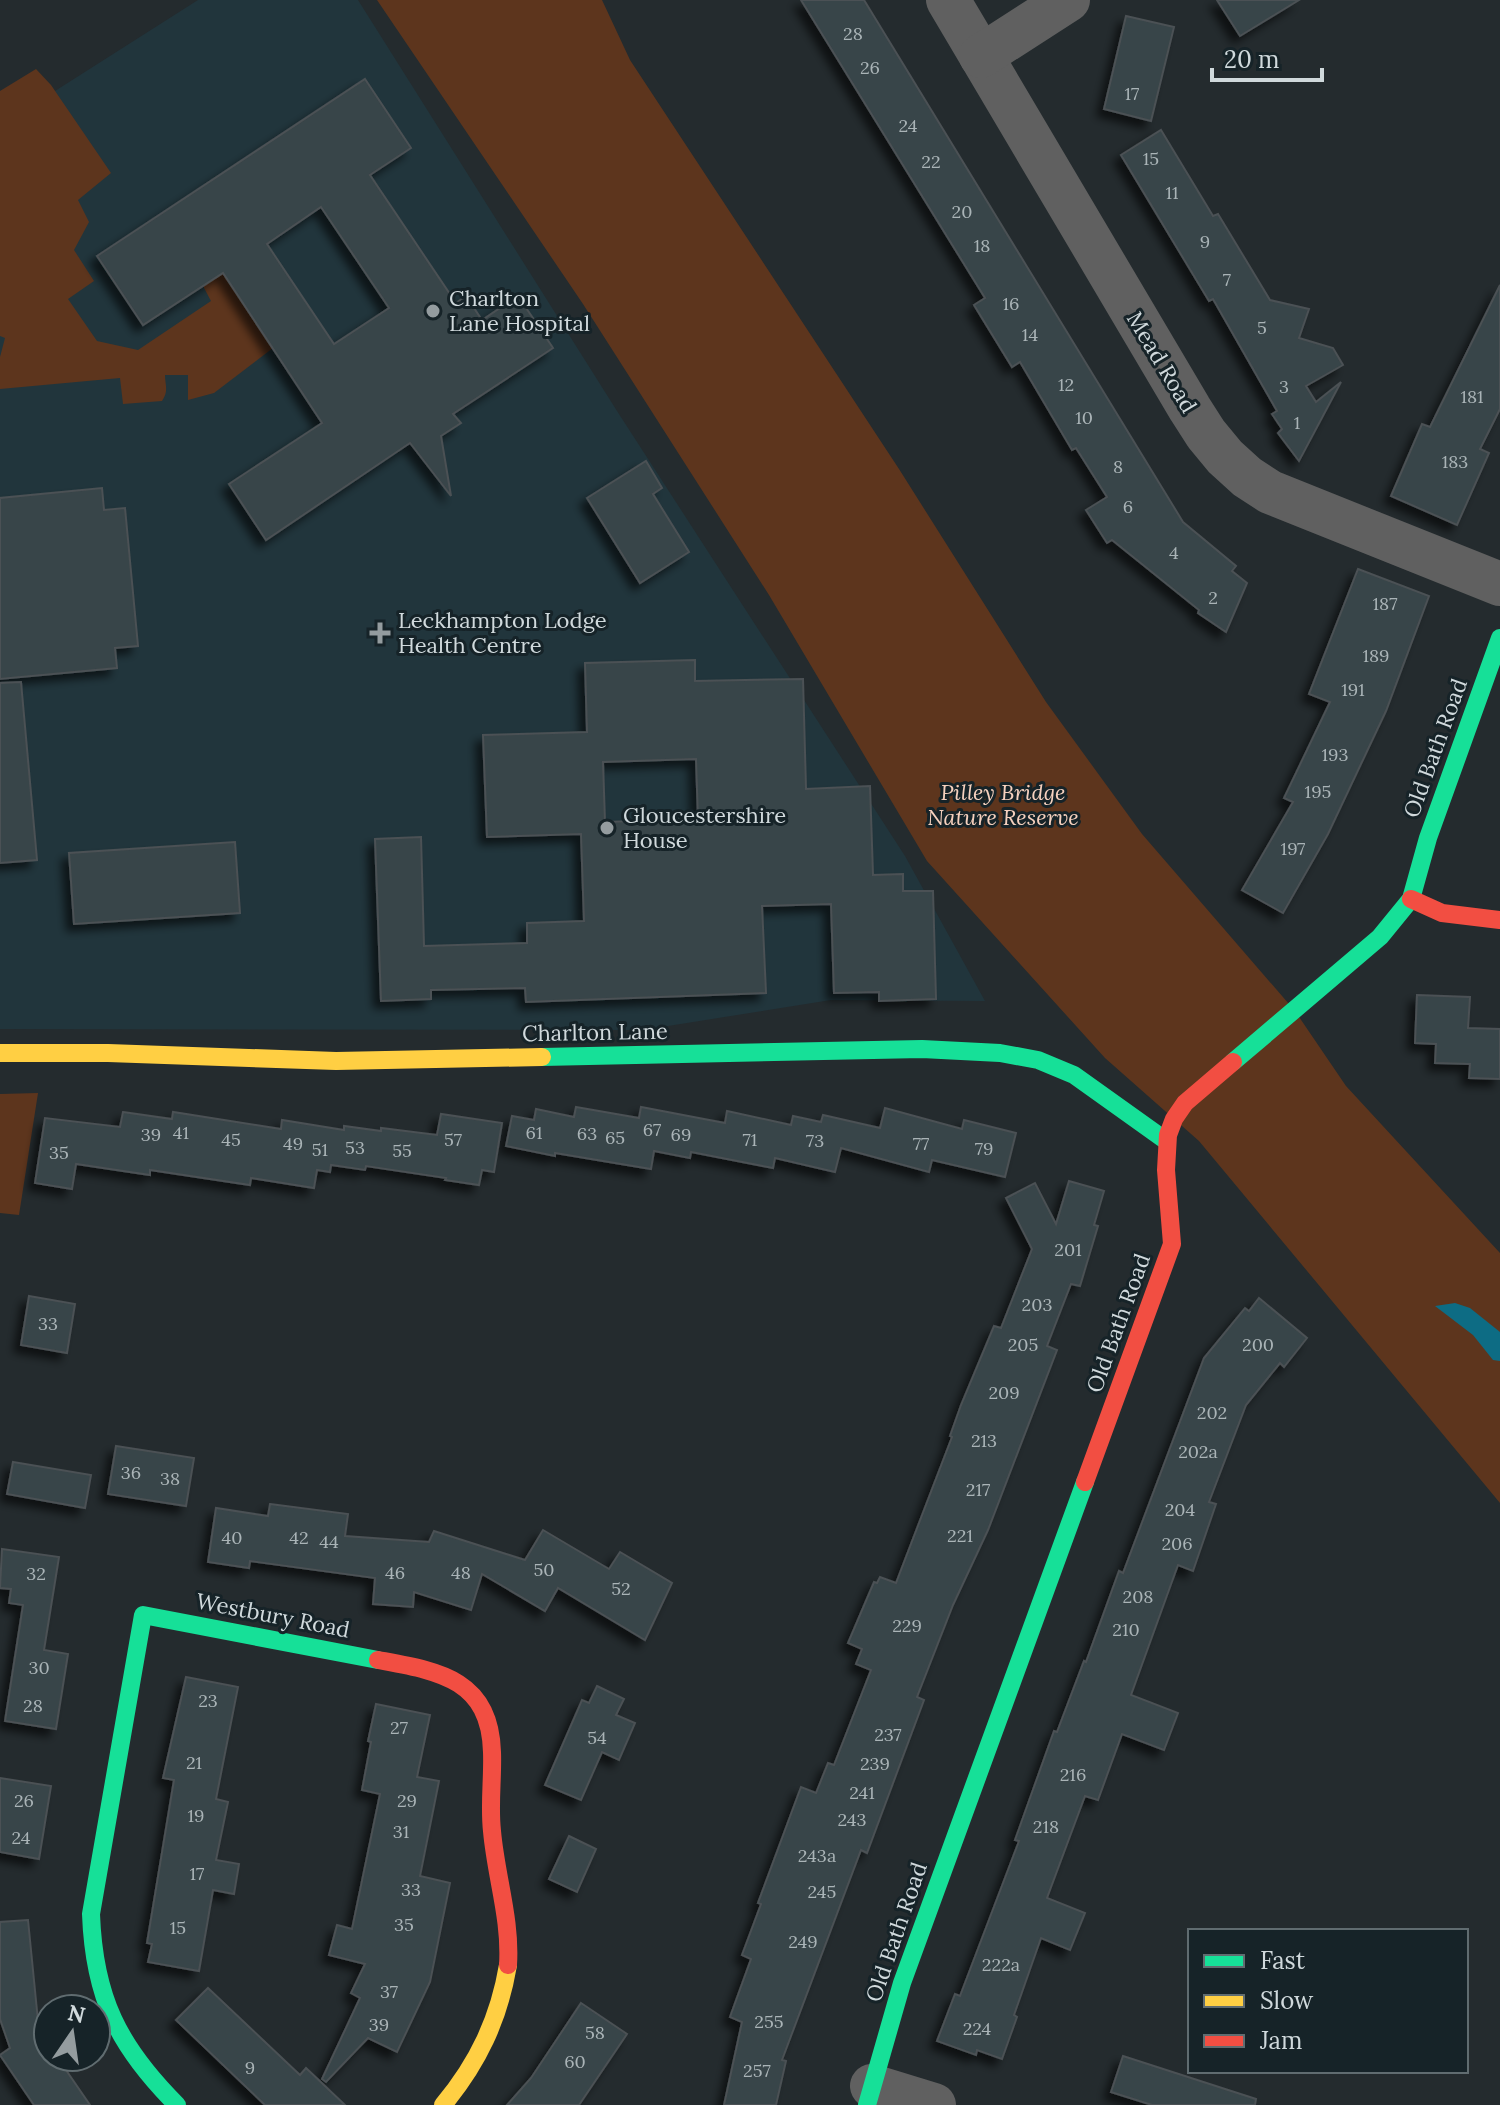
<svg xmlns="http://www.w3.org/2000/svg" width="1500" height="2105" font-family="Lora,serif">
<defs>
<filter id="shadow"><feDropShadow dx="-7" dy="7" stdDeviation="4" flood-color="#0009"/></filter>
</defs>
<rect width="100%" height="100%" fill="#242b2e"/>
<polygon fill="#21353c" points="198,0 358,0 617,411 905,856 985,1001 831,1000 643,1030 0,1029 0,126"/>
<g fill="#5d351d">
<polygon points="377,0 602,0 630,60 899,469 1046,702 1142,834 1295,1011 1346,1086 1500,1253 1500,1503 1199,1141 1105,1058 927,861 769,595 583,304"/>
<path d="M36,69L51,85L111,173L78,200L89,222L74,250L94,281L68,299L97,341L138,350L211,301L203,286L223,273L273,348L214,393L188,400V375H165C165,385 169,391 162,401L123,404L120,378L0,389V357L5,338L0,336V91Z"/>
<polygon points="38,1093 19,1215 0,1213 0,1094"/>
</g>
<polygon fill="#0d6c84" points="1455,1303 1470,1308 1500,1332 1500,1361 1493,1360 1473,1335 1435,1306"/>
<g fill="#384448" stroke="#4b5154" stroke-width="2" fill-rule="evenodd" filter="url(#shadow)">
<polygon points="801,0 864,0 1183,522 1236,566 1232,571 1247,583 1226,632 1198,613 1199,610 1112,540 1107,543 1086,510 1107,497 1076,448 1072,450 1020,362 1012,367 974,305 985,298"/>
<polygon points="1217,0 1299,0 1240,36"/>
<polygon points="1126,16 1174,27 1151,121 1104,109"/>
<path d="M365,79L411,148L370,175L456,303L466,296L482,320L518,296L553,348L453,414L461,423L441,436L451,496L410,443L266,540L229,484L322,423L223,273L143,325L97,256ZM321,207L389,308L334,344L267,244Z"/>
<polygon points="1161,130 1213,216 1218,214 1270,300 1309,309 1299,338 1333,348 1343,365 1306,386 1316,402 1341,382 1299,461 1278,433 1282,429 1272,414 1277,411 1213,299 1209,301 1121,155"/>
<polygon points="1500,285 1500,409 1480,449 1489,453 1457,525 1391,496 1422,424 1430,427"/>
<polygon points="646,461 662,488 653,494 689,552 640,583 587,498"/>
<polygon points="102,488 104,510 125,508 138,646 115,648 117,668 0,679 0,498"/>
<polygon points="1358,569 1429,596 1386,711 1328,834 1283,913 1242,890 1293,802 1284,798 1330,702 1309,694"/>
<path d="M695,660V681L803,679L806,789L870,786L873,875L903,874V891H933L936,999L879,1001V992L834,993L831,904L762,906L766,993L526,1002L525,988L431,990V999L381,1001L375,839L421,837L424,946L527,943V923L584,921L581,834L487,837L483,735L587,732L585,663ZM696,759L698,819L605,822L603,762Z"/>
<polygon points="21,682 37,860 0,863 0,683"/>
<polygon points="235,842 240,913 74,924 69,853"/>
<polygon points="1417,995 1470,997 1468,1028 1500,1029 1500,1079 1469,1078 1470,1064 1435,1063 1436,1044 1415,1043"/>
<polygon points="576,1107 639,1118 641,1107 725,1123 727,1111 791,1125 793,1116 821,1122 823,1115 880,1128 885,1108 962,1129 964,1120 1016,1133 1005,1177 932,1160 929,1172 841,1148 835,1172 775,1158 773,1168 691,1152 690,1158 654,1151 651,1169 555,1153 555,1156 506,1146 512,1116 534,1120 536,1109 574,1117"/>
<polygon points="123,1112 172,1119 173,1112 281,1129 282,1120 344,1130 344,1126 381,1131 381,1128 437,1135 441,1114 502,1123 494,1172 482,1170 479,1185 445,1180 446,1178 366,1166 365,1170 331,1165 330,1172 317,1170 314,1188 251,1178 250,1185 150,1170 150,1175 76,1164 72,1189 35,1183 45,1118 120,1127"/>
<polygon points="1069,1181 1104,1191 1094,1225 1098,1226 1080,1286 1071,1284 1047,1346 1057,1350 988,1530 953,1605 917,1697 924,1700 867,1853 861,1850 782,2060 786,2061 776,2105 724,2105 742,2022 730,2017 751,1959 742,1955 761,1904 758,1903 801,1787 816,1793 828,1763 834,1765 871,1670 856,1664 862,1649 848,1643 874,1582 877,1583 880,1577 896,1583 952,1437 950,1436 961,1405 994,1326 1001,1328 1032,1249 1006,1198 1035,1183 1056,1224"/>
<polygon points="29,1296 75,1304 67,1353 21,1345"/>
<polygon points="1259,1298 1307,1338 1284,1367 1280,1363 1246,1405 1209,1502 1216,1504 1193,1571 1178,1565 1131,1695 1178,1713 1164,1750 1122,1734 1098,1800 1085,1796 1047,1898 1085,1913 1070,1950 1041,1938 1014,2015 1017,2017 1002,2059 977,2050 976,2055 937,2041 955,1994 960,1996 1019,1841 1015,1840 1054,1731 1057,1732 1084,1661 1086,1662 1119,1571 1123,1573 1204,1358 1245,1308 1249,1311"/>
<polygon points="116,1446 194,1458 186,1506 108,1494"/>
<polygon points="13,1462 91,1475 85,1508 7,1494"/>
<polygon points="270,1504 348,1514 345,1536 429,1542 434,1531 525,1560 543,1530 609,1569 620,1552 672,1583 645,1640 558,1588 545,1611 482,1574 471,1610 414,1592 413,1607 373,1604 375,1578 250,1561 249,1568 208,1562 216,1508 268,1516"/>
<polygon points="2,1549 59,1557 44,1650 68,1654 56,1729 5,1721 23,1605 9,1603 11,1589 0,1588"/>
<polygon points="186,1677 238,1687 216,1799 228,1802 216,1860 239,1864 234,1894 213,1890 199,1971 148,1962 152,1944 147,1943 174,1780 163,1778"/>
<polygon points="597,1686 624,1699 616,1715 635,1723 619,1760 602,1752 581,1800 545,1785 582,1700 589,1703"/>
<polygon points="376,1704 430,1715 417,1777 439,1781 420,1876 450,1883 430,1982 397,2052 368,2038 326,2082 322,2079 360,1998 351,1993 365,1964 329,1955 337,1925 352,1929 380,1794 362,1790 371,1742 368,1741"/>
<polygon points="0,1778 51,1786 39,1859 0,1852"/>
<polygon points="569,1836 596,1849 577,1892 549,1879"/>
<polygon points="28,1920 38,2021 48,2044 48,2057 57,2057 90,2105 34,2105 0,2055 10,2048 0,2019 0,1922"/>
<polygon points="208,1988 300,2075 306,2068 345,2105 265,2105 176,2020"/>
<polygon points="581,2003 627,2034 579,2105 507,2105 531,2078"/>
<polygon points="1123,2056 1256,2099 1255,2105 1152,2105 1111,2092"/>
</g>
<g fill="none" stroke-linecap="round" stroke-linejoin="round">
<g stroke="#606060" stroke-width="44">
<polyline points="948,0 1190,409 1206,434 1225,457 1247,477 1270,492 1500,584"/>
<polyline points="981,56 1068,0"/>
<polyline points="872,2086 934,2105"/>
</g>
<g stroke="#16e098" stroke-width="18">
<polyline points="542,1057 922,1049 1000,1053 1038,1060 1074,1075 1165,1140"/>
<polyline points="1233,1062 1380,937 1411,899 1428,838 1500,638"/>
<path d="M177,2105C118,2046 94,1997 91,1914L143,1615L378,1660"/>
<polyline points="867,2105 902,1983 1085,1482"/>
</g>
<g stroke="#ffcf43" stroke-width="18">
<polyline points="0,1053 108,1053 336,1061 542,1057"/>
<path d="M443,2105C478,2063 499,2019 508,1965"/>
</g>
<g stroke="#f24e42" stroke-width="18">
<polyline points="1411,899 1442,913 1500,920"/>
<polyline points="1085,1482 1172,1244 1166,1170 1168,1135 1174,1119 1185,1103 1233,1062"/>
<path d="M378,1660C437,1671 490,1678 492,1752C493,1778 489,1805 492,1831C496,1877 511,1919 508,1965"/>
</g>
</g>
<g fill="#949c9f" stroke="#162328" stroke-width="3">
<circle cx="433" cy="311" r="8"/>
<path d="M376 621h8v8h8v8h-8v8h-8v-8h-8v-8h8z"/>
<circle cx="607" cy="828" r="8"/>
</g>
<g text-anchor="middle" stroke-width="6" stroke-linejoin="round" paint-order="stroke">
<g font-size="18" fill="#aab4b7">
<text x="853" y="40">28</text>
<text x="870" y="74">26</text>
<text x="1132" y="100">17</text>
<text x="908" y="132">24</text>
<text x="1151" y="165">15</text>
<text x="931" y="168">22</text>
<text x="1172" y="199">11</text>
<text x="962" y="218">20</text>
<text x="1205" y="248">9</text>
<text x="982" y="252">18</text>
<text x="1227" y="286">7</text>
<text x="1011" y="310">16</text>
<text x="1262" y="334">5</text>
<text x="1030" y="341">14</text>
<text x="1066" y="391">12</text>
<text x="1284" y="393">3</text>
<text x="1472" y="403">181</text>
<text x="1084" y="424">10</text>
<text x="1297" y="429">1</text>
<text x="1455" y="468">183</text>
<text x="1118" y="473">8</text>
<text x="1128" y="513">6</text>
<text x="1174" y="559">4</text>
<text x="1213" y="604">2</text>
<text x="1385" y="610">187</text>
<text x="1376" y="662">189</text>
<text x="1353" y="696">191</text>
<text x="1335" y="761">193</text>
<text x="1318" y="798">195</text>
<text x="1293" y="855">197</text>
<text x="652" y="1136">67</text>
<text x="181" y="1139">41</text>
<text x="534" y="1139">61</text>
<text x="587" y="1140">63</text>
<text x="151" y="1141">39</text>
<text x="681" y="1141">69</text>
<text x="615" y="1144">65</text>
<text x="231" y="1146">45</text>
<text x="453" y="1146">57</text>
<text x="750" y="1146">71</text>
<text x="815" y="1147">73</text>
<text x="293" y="1150">49</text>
<text x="921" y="1150">77</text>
<text x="355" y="1154">53</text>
<text x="984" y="1155">79</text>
<text x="320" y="1156">51</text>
<text x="402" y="1157">55</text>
<text x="59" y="1159">35</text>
<text x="1068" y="1256">201</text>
<text x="1037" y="1311">203</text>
<text x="48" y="1330">33</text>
<text x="1023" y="1351">205</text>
<text x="1258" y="1351">200</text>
<text x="1004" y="1399">209</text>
<text x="1212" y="1419">202</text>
<text x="984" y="1447">213</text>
<text x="1198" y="1458">202a</text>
<text x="131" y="1479">36</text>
<text x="170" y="1485">38</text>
<text x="978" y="1496">217</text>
<text x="1180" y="1516">204</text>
<text x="960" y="1542">221</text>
<text x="232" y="1544">40</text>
<text x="299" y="1544">42</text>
<text x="329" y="1548">44</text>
<text x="1177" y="1550">206</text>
<text x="544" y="1576">50</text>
<text x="395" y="1579">46</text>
<text x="461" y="1579">48</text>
<text x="36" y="1580">32</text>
<text x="621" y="1595">52</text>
<text x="1138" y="1603">208</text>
<text x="907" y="1632">229</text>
<text x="1126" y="1636">210</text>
<text x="39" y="1674">30</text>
<text x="208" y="1707">23</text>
<text x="33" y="1712">28</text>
<text x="399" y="1734">27</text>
<text x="888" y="1741">237</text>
<text x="597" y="1744">54</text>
<text x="194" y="1769">21</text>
<text x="875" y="1770">239</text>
<text x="1073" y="1781">216</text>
<text x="862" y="1799">241</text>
<text x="24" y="1807">26</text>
<text x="407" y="1807">29</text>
<text x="196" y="1822">19</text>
<text x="852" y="1826">243</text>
<text x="1046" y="1833">218</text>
<text x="401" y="1838">31</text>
<text x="21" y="1844">24</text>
<text x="817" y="1862">243a</text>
<text x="197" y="1880">17</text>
<text x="411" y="1896">33</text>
<text x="822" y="1898">245</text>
<text x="404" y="1931">35</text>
<text x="178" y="1934">15</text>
<text x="803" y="1948">249</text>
<text x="1001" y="1971">222a</text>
<text x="389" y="1998">37</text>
<text x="769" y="2028">255</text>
<text x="379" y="2031">39</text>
<text x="977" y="2035">224</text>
<text x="595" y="2039">58</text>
<text x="575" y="2068">60</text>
<text x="250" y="2074">9</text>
<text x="757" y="2077">257</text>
</g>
<g font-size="22" fill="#d0d9dc" stroke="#162328" text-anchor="start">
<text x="449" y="306">Charlton<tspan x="449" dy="25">Lane Hospital</tspan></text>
<text x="398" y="628">Leckhampton Lodge<tspan x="398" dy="25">Health Centre</tspan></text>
<text x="623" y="823">Gloucestershire<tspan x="623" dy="25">House</tspan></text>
</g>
<g font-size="22" fill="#d0d9dc" stroke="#162328">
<text transform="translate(1162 362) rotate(59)" y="8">Mead Road</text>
<text transform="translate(1435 748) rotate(-70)" y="8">Old Bath Road</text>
<text transform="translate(595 1032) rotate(-1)" y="8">Charlton Lane</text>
<text transform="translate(1118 1323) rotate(-70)" y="8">Old Bath Road</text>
<text transform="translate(273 1615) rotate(11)" y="8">Westbury Road</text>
<text transform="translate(896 1932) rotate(-71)" y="8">Old Bath Road</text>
</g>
<g font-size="22" font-style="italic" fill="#f6d1be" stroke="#162328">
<text x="1003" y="800">Pilley Bridge<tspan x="1003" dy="25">Nature Reserve</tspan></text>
</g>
</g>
<rect x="1188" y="1929" width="280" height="144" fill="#162328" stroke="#606c70" stroke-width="2"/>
<rect x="1204" y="1955" width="40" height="12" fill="#16e098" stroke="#606c70" stroke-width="2"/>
<text x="1260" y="1969" font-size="24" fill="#d0d9dc">Fast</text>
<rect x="1204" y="1995" width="40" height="12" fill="#ffcf43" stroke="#606c70" stroke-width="2"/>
<text x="1260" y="2009" font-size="24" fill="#d0d9dc">Slow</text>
<rect x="1204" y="2035" width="40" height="12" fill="#f24e42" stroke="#606c70" stroke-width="2"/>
<text x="1260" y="2049" font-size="24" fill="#d0d9dc">Jam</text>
<g transform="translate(72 2033) rotate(13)"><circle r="38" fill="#162328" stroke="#606c70" stroke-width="2"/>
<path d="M0-6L14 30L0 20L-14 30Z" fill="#949c9f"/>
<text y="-12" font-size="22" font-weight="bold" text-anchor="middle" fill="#d0d9dc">N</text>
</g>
<path d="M1212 68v12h110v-12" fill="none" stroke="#d0d9dc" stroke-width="4"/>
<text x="1224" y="68" font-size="24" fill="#d0d9dc" stroke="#162328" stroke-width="6" paint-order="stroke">20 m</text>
</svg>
